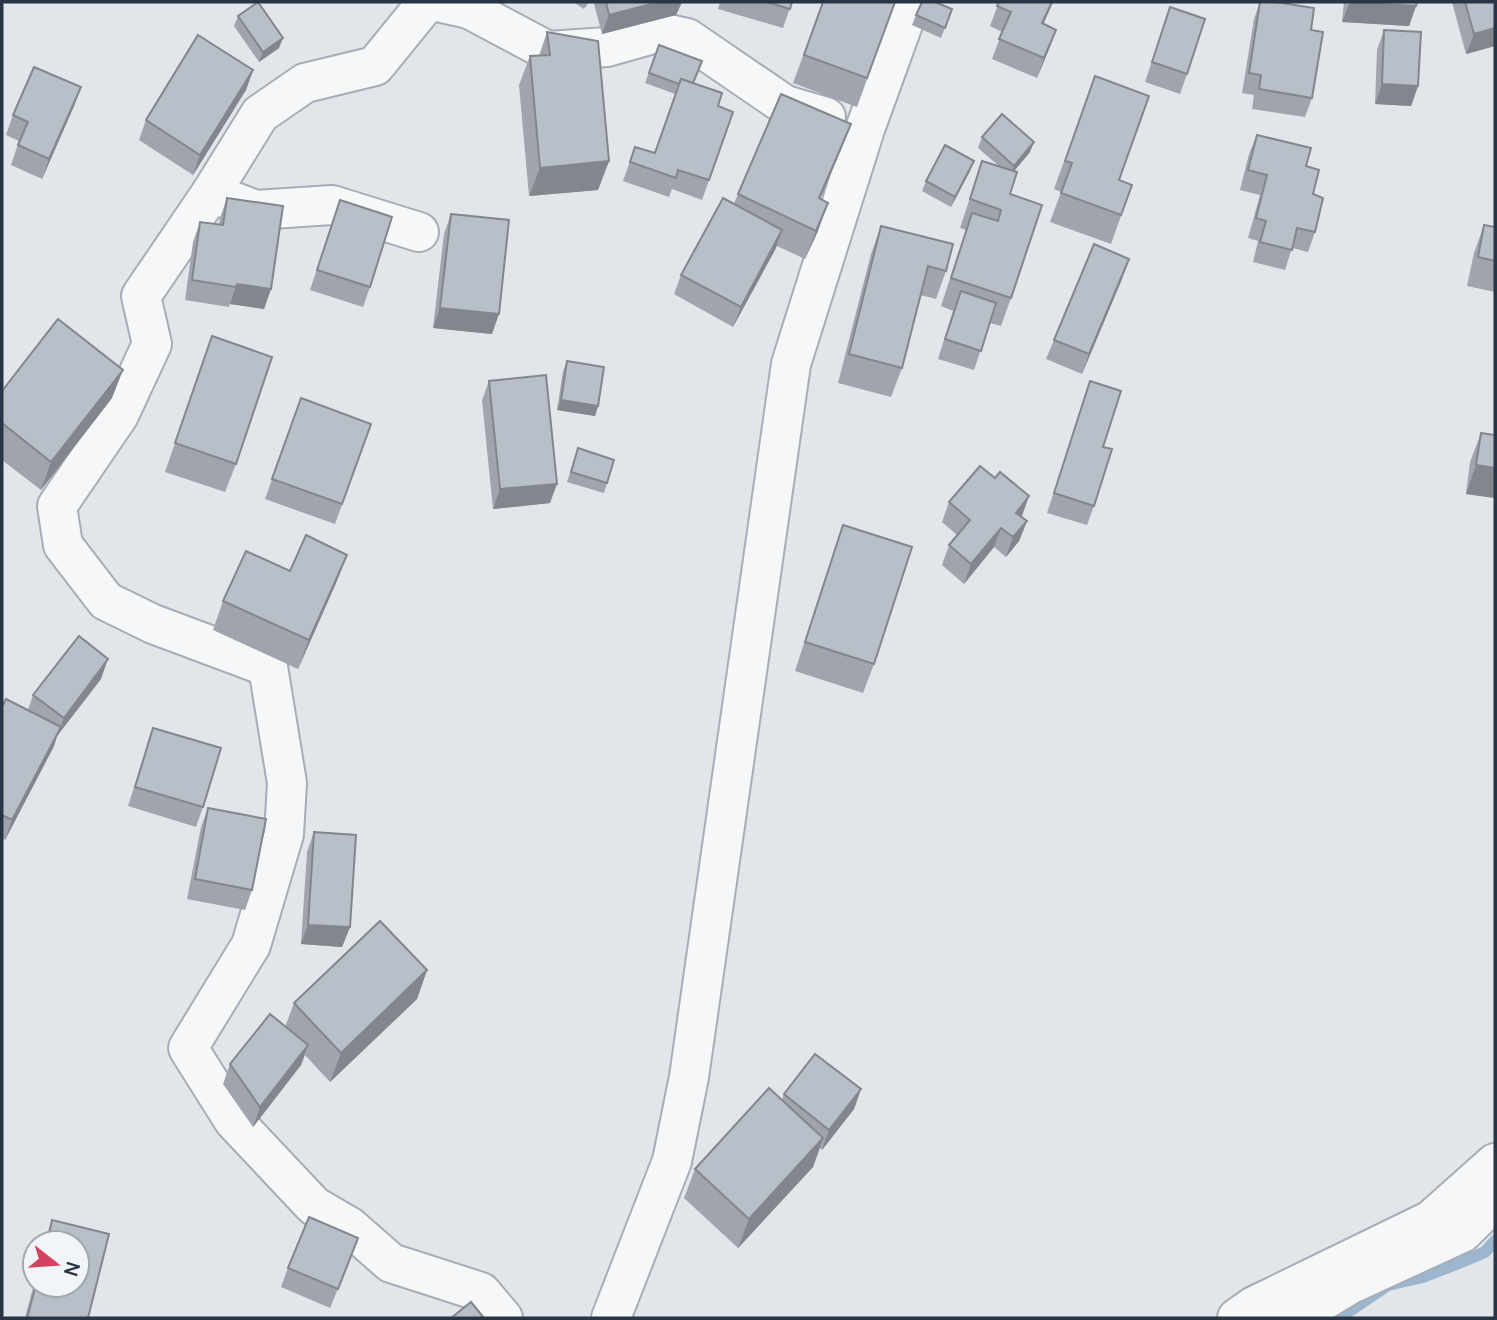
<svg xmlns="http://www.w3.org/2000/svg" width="1497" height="1320" font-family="Manrope,sans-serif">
<rect width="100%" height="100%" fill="#e2e6eb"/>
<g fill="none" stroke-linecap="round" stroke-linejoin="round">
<polyline stroke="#9cb6cd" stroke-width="12" points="1339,1318 1388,1285 1423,1277 1459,1263 1485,1252 1495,1241"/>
<defs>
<g id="minor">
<polyline points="437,2 469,9 548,51 607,47 660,32 687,38 785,105 826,117"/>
<polyline points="211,193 260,114 305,83 375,66 427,2"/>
<polyline points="419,232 332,205 256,210 211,193 141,296 152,344 119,415 57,506 63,545 106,601 153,624 268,667 287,783 284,834 251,945 188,1048 234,1121 314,1206 350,1227 391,1263 481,1292 503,1318"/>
<polyline points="611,1318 672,1161 689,1077 791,364 865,129 911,2"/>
<polyline points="1237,1318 1254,1306 1431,1220 1495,1163"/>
<polyline points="1295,1318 1349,1285 1462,1233 1495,1201"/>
</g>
</defs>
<use href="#minor" stroke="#a7adb6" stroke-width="42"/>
<use href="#minor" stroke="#f5f7f9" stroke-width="38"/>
</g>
<g fill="#9fa4ad">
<polygon points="573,2 589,2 584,9"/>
<polygon points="595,2 682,2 676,15 602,34 594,4"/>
<polygon points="720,2 792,2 783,28 718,9"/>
<polygon points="823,2 895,2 857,107 793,83"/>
<polygon points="999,2 1056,30 1049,49 1037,78 992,59 1002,32 990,26"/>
<polygon points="1260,2 1276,2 1311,30 1312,98 1305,117 1252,109 1254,95 1242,93 1254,19"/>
<polygon points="1344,2 1417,2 1416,6 1409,26 1342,22"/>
<polygon points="1452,2 1495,2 1495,46 1466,54"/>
<polygon points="1170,7 1187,74 1180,94 1145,82"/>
<polygon points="952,9 941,38 912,25 916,15"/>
<polygon points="238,16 279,48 259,62 234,26"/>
<polygon points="1384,30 1418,86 1411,106 1375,104 1377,50"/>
<polygon points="547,32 609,161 598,190 529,196 519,85 530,56 539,56"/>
<polygon points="659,45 693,83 718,106 733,112 702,200 672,189 669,197 623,181 635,147 654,153 675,94 645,83"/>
<polygon points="253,70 246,90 193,175 139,140 146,120"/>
<polygon points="1095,76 1119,180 1132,185 1111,244 1050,222 1061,192 1054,189"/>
<polygon points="81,87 74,106 42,179 11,165 19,141 6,135 13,115"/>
<polygon points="851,124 840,152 820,199 818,231 805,259 777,246 733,327 674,294 681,275 734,204 738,194"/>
<polygon points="1257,135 1306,166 1313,194 1315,232 1308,252 1292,248 1285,270 1253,262 1258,241 1248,238 1260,195 1240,190 1249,154"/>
<polygon points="982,137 1030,152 1014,171 1010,194 1011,298 1001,326 990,323 974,370 938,359 953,311 941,306 966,230 960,228 982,161 999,166 978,148"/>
<polygon points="970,171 951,207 922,191 926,181"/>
<polygon points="227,198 271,289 264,309 230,304 229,307 185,300 193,242 200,222 219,225 220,218"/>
<polygon points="340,200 370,287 363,307 310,290"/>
<polygon points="451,214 492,334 433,328 444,234"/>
<polygon points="1484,225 1495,227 1495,292 1467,286 1474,253"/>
<polygon points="881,226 946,271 936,299 920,295 902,368 891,397 838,383 871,254"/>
<polygon points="1122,279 1082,374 1046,359 1054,340"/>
<polygon points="212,336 236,464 225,492 165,472"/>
<polygon points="567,361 598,406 595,416 557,410 563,371"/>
<polygon points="489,381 550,503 493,509 482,400"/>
<polygon points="1090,381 1103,447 1094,506 1087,525 1047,513"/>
<polygon points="2,391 112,398 41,490 2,460"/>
<polygon points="301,398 371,424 335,524 265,499"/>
<polygon points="1481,433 1495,435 1495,498 1466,494 1470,462"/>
<polygon points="578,448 607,483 604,493 567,482"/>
<polygon points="949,502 1021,517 1027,521 1019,541 1006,557 994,547 964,584 942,565 949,545 957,535 942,522"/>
<polygon points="843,525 874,664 863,693 795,671 833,554"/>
<polygon points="347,555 336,583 298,669 213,630 223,601 290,571"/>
<polygon points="101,679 57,736 54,746 5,840 2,838 2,707 28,710 33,695"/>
<polygon points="153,728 203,807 196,827 128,806"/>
<polygon points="208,808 252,890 245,910 187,899 201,827"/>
<polygon points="314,832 350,927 342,947 301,944 307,852"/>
<polygon points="427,970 417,999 330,1082 305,1055 301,1065 253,1127 223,1084 230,1064 285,1027 294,1003"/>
<polygon points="861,1089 854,1109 822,1150 820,1148 813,1167 738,1248 684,1198 695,1169 782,1100 784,1094"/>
<polygon points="52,1220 109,1234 88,1318 25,1318 35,1280 35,1285 77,1285 77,1243 44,1243"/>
<polygon points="351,1257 330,1308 281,1287 288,1268"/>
</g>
<g fill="#82868d">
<polygon points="659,2 682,2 676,15 602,34 609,15"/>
<polygon points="1052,2 1053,2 1035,43 1042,23"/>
<polygon points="1350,2 1416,6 1409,26 1342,22"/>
<polygon points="1495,28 1495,46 1466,54 1474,34"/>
<polygon points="1056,30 1049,49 1037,78 1044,58"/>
<polygon points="283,38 279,48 259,62 263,52"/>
<polygon points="253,70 246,90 193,175 200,155"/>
<polygon points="1382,84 1418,86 1411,106 1375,104"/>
<polygon points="81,87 74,106 42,179 49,159"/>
<polygon points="851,124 840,152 808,227 819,198"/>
<polygon points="1034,142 1030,152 1010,176 1014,166"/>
<polygon points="609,161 598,190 529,196 540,168"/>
<polygon points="974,161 970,171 951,207 955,197"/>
<polygon points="828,203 818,231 805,259 816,231"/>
<polygon points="782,230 775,250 733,327 741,307"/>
<polygon points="1129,259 1122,279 1082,374 1089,354"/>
<polygon points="237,284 271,289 264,309 230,304"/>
<polygon points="440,308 499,314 492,334 433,328"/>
<polygon points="123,370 112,398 41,490 51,462"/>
<polygon points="561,400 598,406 595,416 557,410"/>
<polygon points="1476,465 1495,468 1495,498 1466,494"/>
<polygon points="557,484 550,503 493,509 500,489"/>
<polygon points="1029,496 1022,516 1009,532 1016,513"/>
<polygon points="1027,521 1019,541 1006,557 1013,537"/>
<polygon points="1001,528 994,547 964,584 971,564"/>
<polygon points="347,555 336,583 298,669 309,640"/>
<polygon points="108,659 101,679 57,736 54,746 5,840 12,820 59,730 64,718"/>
<polygon points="308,925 350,927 342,947 301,944"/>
<polygon points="427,970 417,999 330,1082 341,1053"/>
<polygon points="308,1045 301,1065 253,1127 260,1107"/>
<polygon points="861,1089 854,1109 822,1150 829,1130"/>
<polygon points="823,1138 813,1167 738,1248 749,1219"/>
</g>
<g fill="#b9bfc9" stroke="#82868d" stroke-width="2">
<polygon points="258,2 283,38 263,52 238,16"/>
<polygon points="606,2 659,2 609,15"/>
<polygon points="767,2 792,2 790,9"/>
<polygon points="823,2 895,2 867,78 804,55"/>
<polygon points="922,2 935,2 952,9 945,28 916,15"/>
<polygon points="999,2 1052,2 1042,23 1056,30 1044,58 999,39 1011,12 997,6"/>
<polygon points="1260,2 1276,2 1314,8 1311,30 1323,32 1312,98 1259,89 1261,75 1249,73"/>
<polygon points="1350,2 1417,2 1416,6"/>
<polygon points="1465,2 1495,2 1495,28 1474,34"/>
<polygon points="1170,7 1205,19 1187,74 1152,62"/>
<polygon points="1384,30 1421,32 1418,86 1382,84"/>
<polygon points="547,32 598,41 609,161 540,168 530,56 550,55"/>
<polygon points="198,35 253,70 200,155 146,120"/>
<polygon points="659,45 702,61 693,83 681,79 679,84 649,73"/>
<polygon points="34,67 81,87 49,159 18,145 28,122 13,115"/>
<polygon points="1095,76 1149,96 1119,180 1132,185 1121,215 1061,193 1072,163 1065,161"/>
<polygon points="681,79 722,93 718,106 733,112 709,180 678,170 676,178 630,162 635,147 655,153"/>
<polygon points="781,94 851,124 819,198 828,203 816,231 738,194"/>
<polygon points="1002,114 1034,142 1014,166 982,137"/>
<polygon points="1257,135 1311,148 1306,166 1319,170 1313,194 1323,198 1315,232 1297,228 1292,250 1260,242 1266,221 1256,218 1267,175 1248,170"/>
<polygon points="945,145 974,161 955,197 926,181"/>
<polygon points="982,161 1017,172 1010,194 1042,205 1011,298 951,278 972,213 998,221 1001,210 970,199"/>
<polygon points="227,198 283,206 271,289 237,284 236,287 192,280 200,222 223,225"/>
<polygon points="723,198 782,230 741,307 681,275"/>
<polygon points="340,200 392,217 370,287 317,270"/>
<polygon points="451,214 509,220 499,314 440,308"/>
<polygon points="1484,225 1495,227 1495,261 1478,257"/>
<polygon points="881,226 953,244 946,271 928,266 902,368 849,354"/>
<polygon points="1094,244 1129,259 1089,354 1054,340"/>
<polygon points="961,291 996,303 981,351 945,339"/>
<polygon points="58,319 123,370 51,462 2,423 2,391"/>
<polygon points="212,336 272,357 236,464 175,443"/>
<polygon points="567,361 604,367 598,406 561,400"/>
<polygon points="546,375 557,484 500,489 489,381"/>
<polygon points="1090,381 1121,391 1103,447 1112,449 1094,506 1054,493"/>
<polygon points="301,398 371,424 342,504 272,479"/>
<polygon points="1481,433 1495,435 1495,468 1476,465"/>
<polygon points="578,448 614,460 607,483 571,472"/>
<polygon points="980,466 995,478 1000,472 1029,496 1016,513 1027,521 1013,537 1001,528 971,564 949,545 970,520 949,502"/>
<polygon points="843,525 912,547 874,664 805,642"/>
<polygon points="306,535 347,555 309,640 223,601 246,551 290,571"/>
<polygon points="79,636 108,659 64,718 33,695"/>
<polygon points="6,699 61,727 12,820 2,815 2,707"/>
<polygon points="153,728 221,748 203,807 135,787"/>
<polygon points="208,808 266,819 252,890 195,879"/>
<polygon points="314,832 356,835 350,927 308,925"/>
<polygon points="380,921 427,970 341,1053 294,1003"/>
<polygon points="270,1014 308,1045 260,1107 230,1064"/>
<polygon points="815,1054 861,1089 829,1130 784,1094"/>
<polygon points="769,1088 823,1138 749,1219 695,1169"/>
<polygon points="309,1217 358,1238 338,1289 288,1268"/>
<polygon points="52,1220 109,1234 88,1318 27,1318 36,1285 77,1285 77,1243 47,1243"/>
<polygon points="471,1302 484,1318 451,1318"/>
</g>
<rect width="1497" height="1320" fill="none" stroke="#293444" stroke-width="7"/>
<g transform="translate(56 1264) rotate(107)"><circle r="33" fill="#f2f5f8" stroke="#a2a8b0" stroke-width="2"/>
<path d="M0-5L12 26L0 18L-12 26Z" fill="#d5425f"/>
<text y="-10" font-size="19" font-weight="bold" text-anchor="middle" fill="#293444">N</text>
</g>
</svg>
